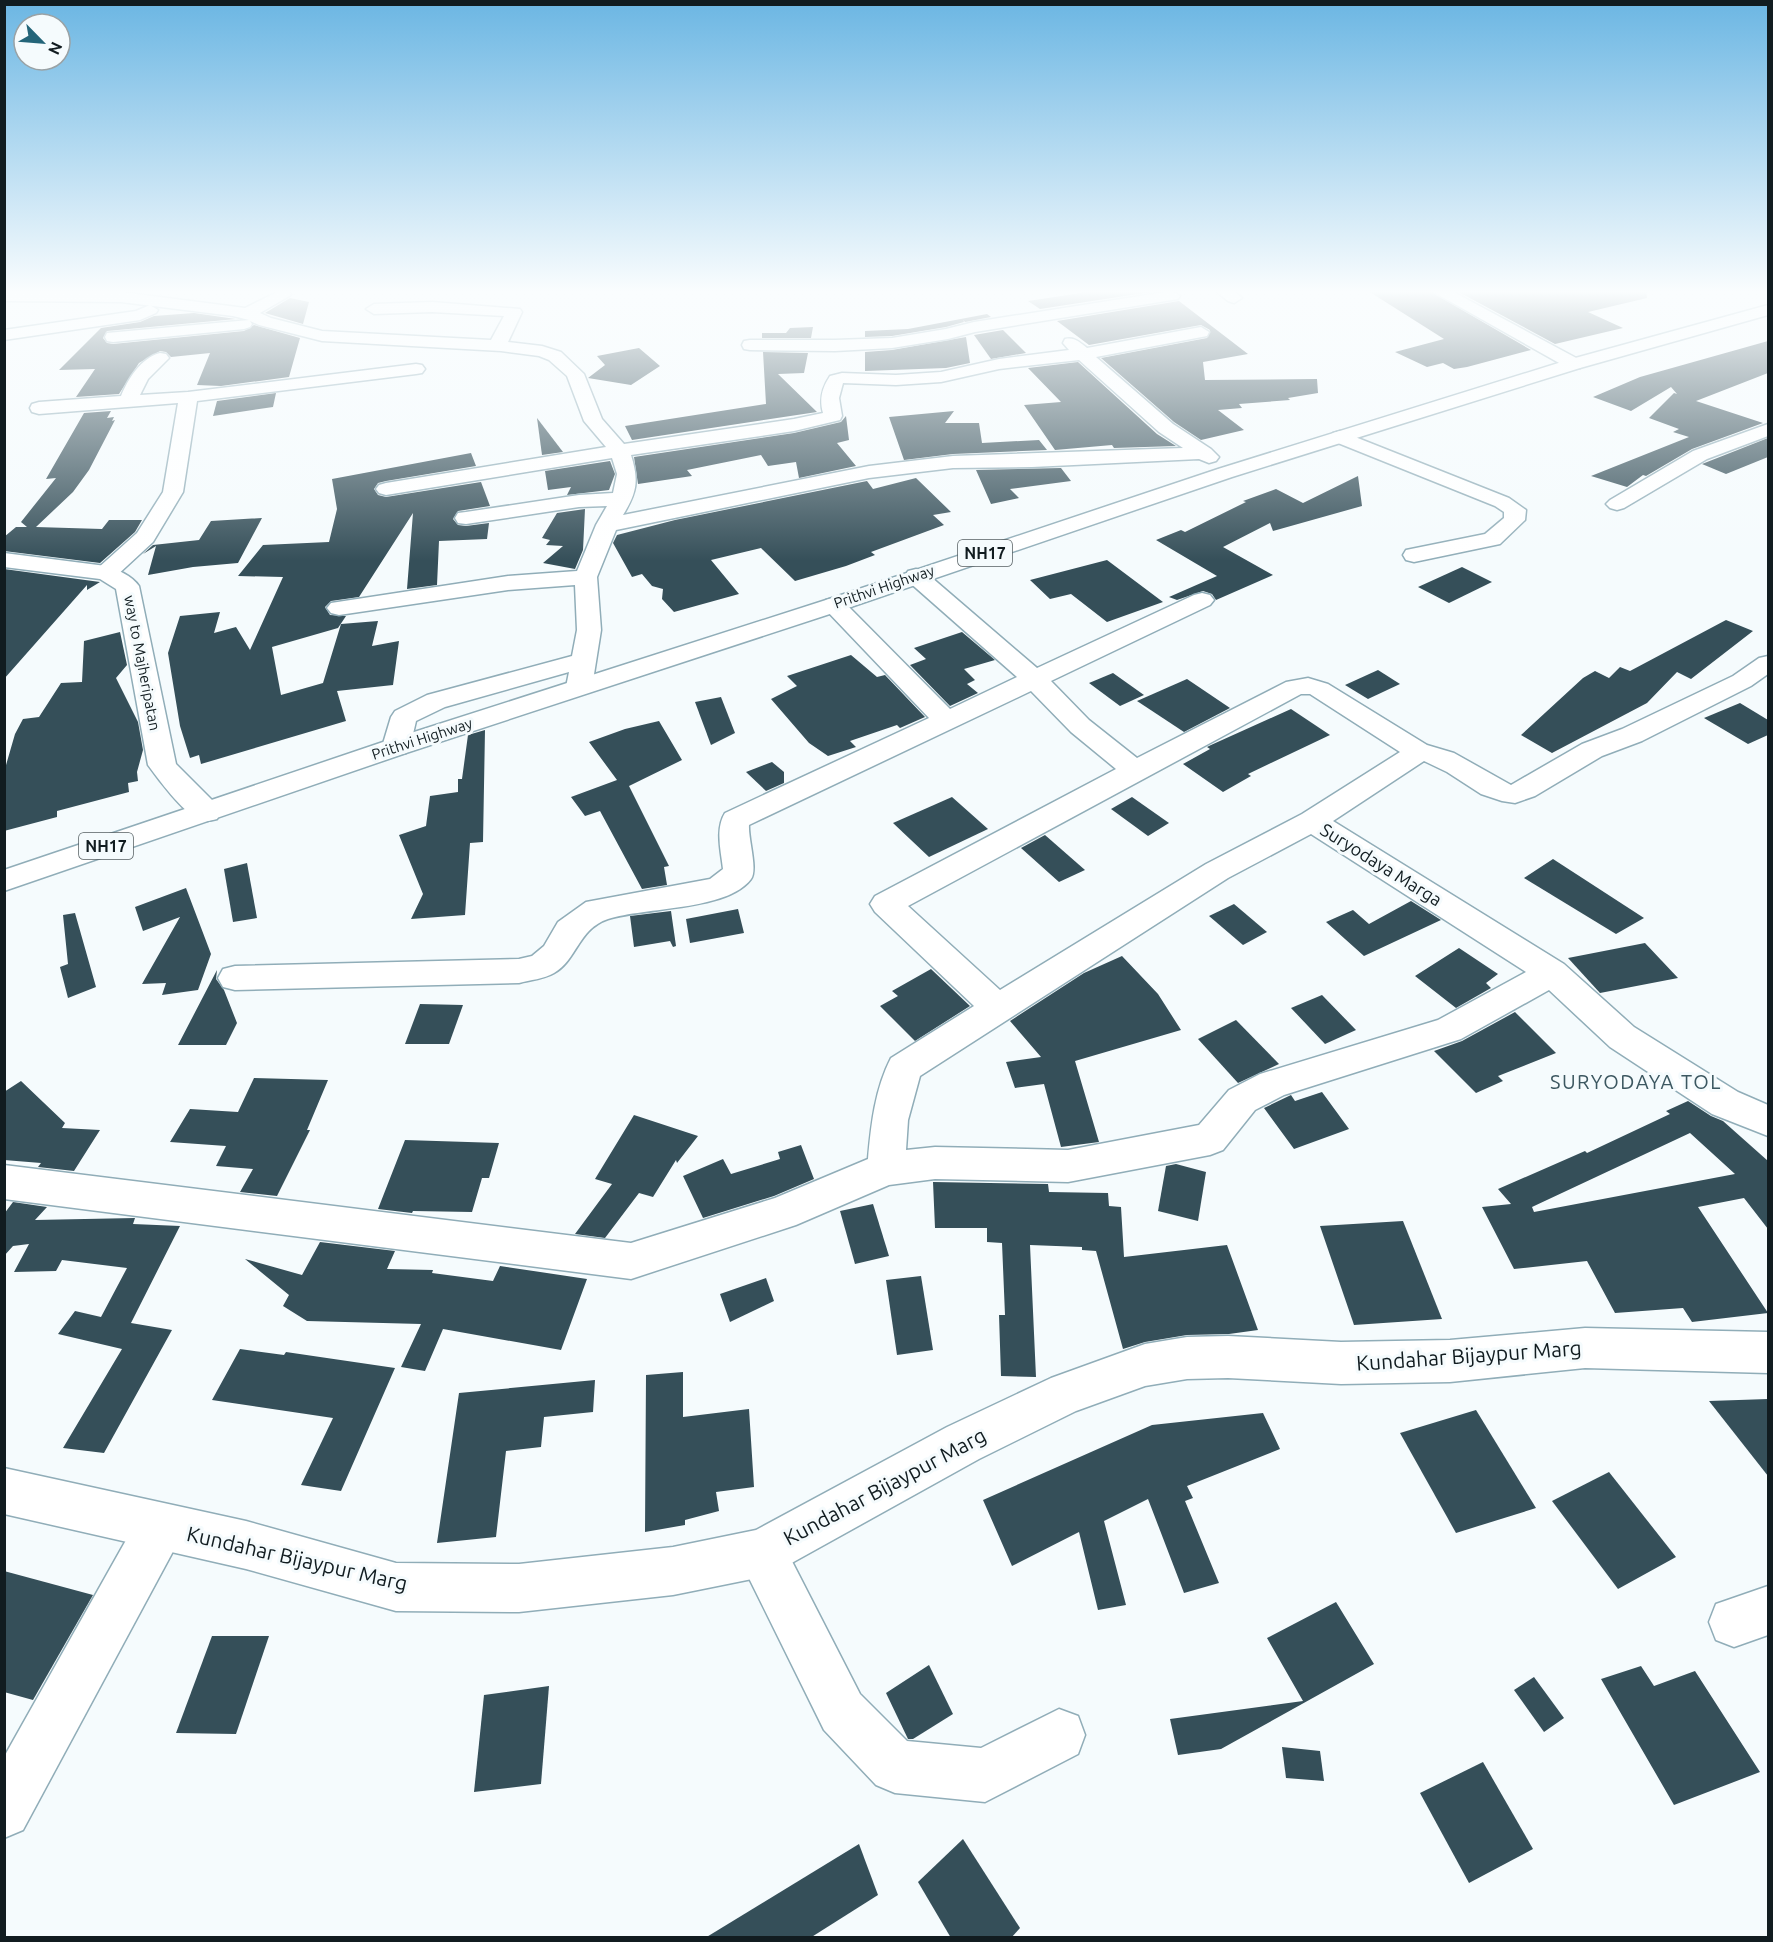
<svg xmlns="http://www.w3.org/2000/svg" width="1773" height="1942" font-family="Ubuntu,sans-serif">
<rect width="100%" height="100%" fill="#f5fbfd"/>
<g fill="#354f59" fill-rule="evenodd">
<polygon points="1107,289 1164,290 1040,309 1028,301"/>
<polygon points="1365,289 1426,289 1531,350 1467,367 1454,369 1443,363 1427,367 1395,352 1444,339"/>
<polygon points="1453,289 1646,289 1647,298 1588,312 1623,328 1555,344"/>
<polygon points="290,298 309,302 303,324 265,313"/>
<polygon points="1179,301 1248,354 1203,362 1205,380 1317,379 1318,393 1288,398 1290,400 1239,404 1242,408 1218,410 1244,430 1201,440 1174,422 1101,358 1207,338 1210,330 1201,325 1089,345 1057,321"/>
<polygon points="194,313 236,319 107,331 103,338 107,343 113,344 244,331 254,325 300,338 289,377 221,386 197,385 210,353 171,357 166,352 160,351 139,363 119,394 76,397 95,369 59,370 101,328 140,322 154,316"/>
<polygon points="987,314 991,317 965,322 963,320 964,322 946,327 892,336 865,337 865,331 908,329"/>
<polygon points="813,327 811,338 762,338 762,333 786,333 790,328"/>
<polygon points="1003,330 1026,353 991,359 974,335"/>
<polygon points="966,337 970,363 946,368 865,371 865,352 892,350"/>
<polygon points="1768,341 1768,373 1696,401 1763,423 1692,449 1646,476 1643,475 1627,487 1591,476 1689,437 1673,432 1679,429 1649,418 1674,393 1677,394 1671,387 1631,411 1593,397 1640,377"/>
<polygon points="639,348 660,366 631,385 588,378 605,365 597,356"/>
<polygon points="763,352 808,353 804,373 778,374 817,412 632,440 625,426 766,404"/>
<polygon points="1078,362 1157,434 1176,446 1114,448 1112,445 1055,450 1024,405 1061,402 1028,368"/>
<polygon points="276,393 273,407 213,416 217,401"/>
<polygon points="111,411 107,418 114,417 112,421 115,420 89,470 73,492 36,527 102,529 109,520 142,520 135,532 100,563 4,551 4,537 16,527 27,527 21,522 56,478 46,479 84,413"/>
<polygon points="954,411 945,423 979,423 982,443 1039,440 1047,450 953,454 904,460 889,417"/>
<polygon points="846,416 849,440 837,443 856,466 799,478 796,462 768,466 761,455 687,470 692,476 638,484 634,457 794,433 841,422"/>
<polygon points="537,418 563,452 542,455"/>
<polygon points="1768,438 1768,457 1726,474 1702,464"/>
<polygon points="471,453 476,466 386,481 378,483 374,489 378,495 386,497 481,482 490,506 458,511 453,519 458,525 466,526 489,523 487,539 439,541 437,585 407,589 413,513 359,597 331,601 325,607 330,615 346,616 338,628 272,647 281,695 323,683 341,624 378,621 372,646 399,641 393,685 337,691 346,721 201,764 199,755 190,758 180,726 168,653 180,616 220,612 214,633 236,627 250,650 283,577 238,576 263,545 329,542 337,509 332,479"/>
<polygon points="610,461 615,474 609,490 567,495 571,487 548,490 545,471"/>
<polygon points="1061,468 1071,481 1010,489 1019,498 991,504 976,470"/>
<polygon points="1358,476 1362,506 1273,531 1270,523 1223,547 1273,575 1216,600 1212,594 1203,591 1177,600 1169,597 1217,576 1156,540 1181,530 1185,532 1246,502 1243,501 1276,489 1303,503"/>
<polygon points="916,478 951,512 933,515 944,525 871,552 875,555 846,566 795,581 761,548 711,560 739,594 674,612 662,599 663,589 652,586 642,574 632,577 613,543 617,535 675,520 867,481 873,489"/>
<polygon points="585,509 583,550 575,569 543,563 563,546 546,545 550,540 542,538 557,513"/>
<polygon points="262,518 238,563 193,567 148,575 156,546 143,554 153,545 199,540 211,521"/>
<polygon points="1107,560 1163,602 1107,622 1071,594 1050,599 1030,580"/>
<polygon points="1462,567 1492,582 1449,603 1418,587"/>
<polygon points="4,569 100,582 87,590 87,585 4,679"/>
<polygon points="1726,620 1753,631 1691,679 1677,672 1647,703 1552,753 1521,735 1583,678 1595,671 1609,678 1620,667 1630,671"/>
<polygon points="120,632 127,665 116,678 138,722 143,750 137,772 138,781 128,783 129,792 57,811 57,817 4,831 4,772 15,734 23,719 39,717 61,683 82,682 84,641"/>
<polygon points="962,632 995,660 964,669 975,680 967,684 978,693 950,706 910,665 926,659 914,648"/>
<polygon points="851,655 877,677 885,675 925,717 900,728 897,725 850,741 856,747 828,756 809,743 771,699 797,686 787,676"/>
<polygon points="1378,670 1400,684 1368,699 1345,685"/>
<polygon points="1113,673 1144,695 1120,706 1089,683"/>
<polygon points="1187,679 1230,708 1184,732 1137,701"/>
<polygon points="721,697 735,733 711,745 695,702"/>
<polygon points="1740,703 1768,720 1768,735 1748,744 1704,718"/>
<polygon points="1291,709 1330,735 1248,774 1251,776 1223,792 1183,764 1210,749 1207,747 1211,745"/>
<polygon points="659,721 682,760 629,786 669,866 664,867 667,885 642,889 600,811 585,816 571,797 617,780 589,742 625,729"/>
<polygon points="485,730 483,842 470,843 465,915 411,919 423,894 399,835 426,826 430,796 458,792 458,779 462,779 468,735"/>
<polygon points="772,762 784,772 784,783 766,791 746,772"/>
<polygon points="952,797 988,829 929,857 893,823"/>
<polygon points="1132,797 1169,823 1148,836 1111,809"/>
<polygon points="1045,835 1085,870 1059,882 1021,848"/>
<polygon points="1553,859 1644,918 1616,934 1524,878"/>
<polygon points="247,863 257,918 233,922 224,869"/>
<polygon points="186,888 211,954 198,990 162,995 166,983 142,984 180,917 143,931 135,907"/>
<polygon points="1411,901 1441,920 1364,956 1326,922 1353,910 1369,924"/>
<polygon points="1234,904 1267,932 1243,945 1209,916"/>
<polygon points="738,909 744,933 690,943 686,919"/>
<polygon points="671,911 676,946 673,947 670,941 634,947 630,916"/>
<polygon points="75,913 96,987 68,998 60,967 68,964 63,915"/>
<polygon points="1645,943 1678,978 1600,993 1568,958"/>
<polygon points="1459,948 1498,974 1486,983 1491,988 1456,1008 1415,976"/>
<polygon points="1122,956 1158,994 1181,1030 1075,1061 1099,1142 1061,1147 1044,1084 1015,1088 1006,1062 1041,1057 1010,1021 1084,973"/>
<polygon points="931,969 970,1006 915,1041 880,1006 898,996 892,991"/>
<polygon points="217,970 216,979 224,990 237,1023 226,1045 178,1045"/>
<polygon points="1322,995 1356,1030 1325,1044 1291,1008"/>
<polygon points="420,1004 463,1005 449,1044 405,1044"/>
<polygon points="1515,1012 1556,1053 1498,1076 1503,1081 1476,1093 1434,1051 1462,1041"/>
<polygon points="1236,1020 1279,1064 1238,1083 1198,1039"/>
<polygon points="254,1078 328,1080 307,1130 310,1130 277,1196 240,1192 253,1169 216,1166 226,1146 170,1142 190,1109 238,1112"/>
<polygon points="21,1081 65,1123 62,1128 100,1130 74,1171 38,1167 41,1163 4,1160 4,1092"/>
<polygon points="1322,1092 1349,1129 1294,1149 1264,1108 1291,1095 1295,1101"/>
<path d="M1688,1101L1711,1116L1723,1121L1768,1161V1229L1744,1198L1698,1207L1768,1313L1692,1322L1683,1308L1615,1313L1587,1261L1514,1269L1482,1207L1511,1204L1498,1189L1585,1151L1587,1153L1670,1114L1666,1111ZM1690,1133L1735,1174L1534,1212L1532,1207Z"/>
<polygon points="634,1115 698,1136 677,1163 676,1160 653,1197 639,1193 605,1238 575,1234 612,1184 595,1179"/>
<polygon points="405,1140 499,1143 489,1178 482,1178 472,1212 413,1211 412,1213 378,1209"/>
<polygon points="801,1145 814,1179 774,1196 703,1218 683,1176 723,1159 731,1174 780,1159 778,1152"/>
<polygon points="1176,1164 1206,1172 1198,1221 1158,1211 1166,1166"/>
<polygon points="933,1182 1048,1184 1049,1192 1108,1193 1109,1206 1121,1207 1124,1257 1227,1245 1258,1330 1229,1334 1187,1335 1145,1342 1123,1349 1096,1251 1082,1250 1082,1247 1030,1245 1036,1377 1001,1376 999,1315 1005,1315 1002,1243 987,1242 987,1228 935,1228"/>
<polygon points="13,1202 47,1207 35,1220 135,1218 133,1224 180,1226 131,1323 172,1330 104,1453 63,1448 122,1349 58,1334 75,1311 101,1317 127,1268 62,1260 56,1271 14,1272 29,1244 13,1246 4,1256 4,1214"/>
<polygon points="873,1204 889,1256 855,1264 840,1211"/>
<polygon points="1403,1221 1442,1319 1354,1325 1320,1226"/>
<polygon points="320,1242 395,1251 387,1269 433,1270 432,1273 493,1281 500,1266 587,1279 561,1350 443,1329 425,1371 401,1367 421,1324 307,1321 283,1306 289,1295 245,1259 302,1275"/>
<polygon points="921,1276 933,1350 897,1355 886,1280"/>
<polygon points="766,1278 774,1301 730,1322 720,1294"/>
<polygon points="240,1349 284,1355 286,1352 395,1368 341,1491 301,1485 333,1418 212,1400"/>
<polygon points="683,1372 683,1417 749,1409 754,1487 716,1492 719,1511 685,1520 685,1525 645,1532 646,1375"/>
<polygon points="595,1380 593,1412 544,1417 541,1447 506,1451 496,1537 437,1543 459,1393"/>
<polygon points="1768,1399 1768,1476 1709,1401"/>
<polygon points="1476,1410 1536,1508 1456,1533 1400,1433"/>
<polygon points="1263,1413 1280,1449 1187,1486 1193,1498 1185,1501 1219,1583 1184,1593 1148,1499 1104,1521 1126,1605 1098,1610 1079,1532 1012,1566 983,1500 1152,1425"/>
<polygon points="1609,1472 1676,1557 1618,1589 1552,1501"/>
<polygon points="4,1571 93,1595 33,1700 4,1692"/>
<polygon points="1336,1602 1374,1664 1221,1749 1178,1755 1170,1719 1303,1701 1267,1638"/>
<polygon points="212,1636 269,1636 236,1734 176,1733"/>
<polygon points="929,1665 953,1714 913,1739 908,1739 886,1693"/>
<polygon points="1641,1666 1654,1686 1695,1671 1760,1772 1674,1805 1601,1679"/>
<polygon points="1534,1677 1564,1718 1544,1732 1514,1690"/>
<polygon points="549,1686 541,1784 474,1792 484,1695"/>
<polygon points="1282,1747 1320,1751 1324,1781 1286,1778"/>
<polygon points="1483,1762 1533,1849 1469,1883 1420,1793"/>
<polygon points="963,1839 1020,1928 1011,1938 951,1938 918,1882"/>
<polygon points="859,1844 878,1895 810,1938 705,1938"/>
</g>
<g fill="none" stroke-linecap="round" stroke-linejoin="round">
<defs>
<g id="minor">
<path d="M273,289H289L291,295L260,313L271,318L322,331L491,340L504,316L432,312L374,314L366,309L374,304L432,302L520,309L522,312L508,342L542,346L561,352L584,374L602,419L624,444L794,419L823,413C819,399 822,388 830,376L842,373L896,375L941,372L999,359L1069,350L1063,343L1065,339C1075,337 1079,342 1087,348L1201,327L1209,332L1207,336L1096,357L1173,424L1211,449L1219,457L1216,461L1209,463L1199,459L1032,467L953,468L869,478L616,530L597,577L601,630L592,687L588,692L579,695L570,692L566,687L569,672L445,707L416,721L410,747L406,753L396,755L386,753L382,747L391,717L395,711L427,695L572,656L577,630L575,585L508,590L339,615L331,613L327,608L331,603L508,576L577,571L596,525L607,506L579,507L466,524L458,523L455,518L458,513L466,512L579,495L613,493L617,474L612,458L386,495L379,493L376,489L379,485L386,483L606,447L584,421L567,376L549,360L539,356L501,351L322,341L259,325L250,321L252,324L250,327L244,329L113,342L107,341L105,337L107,333L249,320L233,316L121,302L4,301V291L121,292L245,308L275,293ZM1079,360L1159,432L1183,448L953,456L869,466L623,515C637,492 639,481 631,455L794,431L840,420L842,416L839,398L843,383L896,385L941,382L999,369Z"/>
<polygon points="1213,289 1232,289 1242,298 1234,303 1228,301"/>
<polygon points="1428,289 1448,289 1580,360 1583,364 1580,368 1568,368"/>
<polygon points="1172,291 1180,296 1178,299 975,332 948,339 892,348 835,351 750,350 744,349 742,345 744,341 750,340 835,340 892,338 946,329 974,322"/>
<polygon points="150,305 158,310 156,313 140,320 4,340 4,330 136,311"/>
<path d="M160,353L166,354L169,358L148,379L140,395L188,392L416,364L422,365L425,369L422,373L416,374L197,401L183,492L153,542L114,578L106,580L98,578L95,573L98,568L137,533L163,492L178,403L39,414L32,412L30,408L32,404L39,402L121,396C128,379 141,358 160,353Z"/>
<polygon points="1768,424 1768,436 1707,459 1624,508 1617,510 1610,508 1606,504 1610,500 1693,451"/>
<polygon points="1340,431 1509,498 1526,510 1525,520 1500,544 1414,562 1406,560 1403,555 1406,550 1485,534 1504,518 1504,512 1495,506 1333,441 1330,437 1333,433"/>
<path d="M916,569L924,571L1037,668L1194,595L1202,593L1210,595L1214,600L1210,605L1051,681L1089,720L1137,758L1286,682L1308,678L1328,684L1427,745L1454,753L1511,785L1582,744L1622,729L1733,676L1759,658L1768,656V674L1751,686L1642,741L1602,756L1535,796L1515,803L1502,801L1481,794L1447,772L1424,761L1333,821L1564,964L1634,1027L1738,1092L1768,1105V1136L1712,1114L1610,1047L1549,990L1461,1039L1284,1095L1255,1110L1223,1150L1210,1155L1068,1182L935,1179L889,1185L796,1225L631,1279L4,1199V1165L631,1243L775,1198L868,1159C871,1125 875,1089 891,1058L974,1006L875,912L870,904L875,896L1116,769L1071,732L1031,691L749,825C748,839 758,869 751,879C727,911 645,907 608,919C578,929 577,960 554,973C544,979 530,980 519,983L235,990L223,987L218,978L223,969L235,966L519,959L532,956L544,946L558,922L586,902L710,879L723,869C721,851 715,829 725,813L929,718L826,610L822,605L826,600L834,598L842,600L950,709L1017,677L908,581L905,576L908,571ZM1301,694H1310L1400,752L1302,814L1206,864L1000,990L908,906ZM1311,834L1526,972L1438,1020L1260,1074L1229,1090L1199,1125L1068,1150L935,1147L906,1150L908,1120L920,1076L1228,878Z"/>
<polygon points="160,1503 177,1510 184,1527 177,1544 23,1830 4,1838 4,1757 143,1510"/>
<polygon points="762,1529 779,1536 860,1694 907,1741 981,1748 1059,1709 1078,1716 1085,1735 1078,1754 985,1802 895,1793 876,1785 824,1730 745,1570 738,1553 745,1536"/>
<polygon points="1768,1586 1768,1635 1734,1647 1716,1640 1709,1622 1716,1604"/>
</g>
<g id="major">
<path d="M4,553L106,566C117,569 132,576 139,586L176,764L217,805L221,812L217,819C210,821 205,822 198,819C183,812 158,779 148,765L116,589L100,579L4,567Z"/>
<polygon points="1585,1328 1768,1332 1768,1373 1585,1368 1450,1382 1341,1384 1228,1378 1187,1379 1145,1386 1076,1411 979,1459 779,1570 762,1577 673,1595 519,1612 396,1611 246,1569 4,1514 4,1468 246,1521 396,1563 519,1564 673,1547 756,1530 947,1427 1051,1378 1145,1344 1187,1337 1228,1336 1341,1342 1450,1340"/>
</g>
<polygon id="highway" points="1768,305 1768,315 1580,368 1232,477 842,610 406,753 4,891 4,870 386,741 826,600 1218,469 1568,360"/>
</defs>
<use href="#minor" stroke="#90adb8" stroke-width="3"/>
<use href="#major" stroke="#90adb8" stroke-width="3"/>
<use href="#highway" stroke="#90adb8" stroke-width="3"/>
<use href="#minor" fill="#fff" fill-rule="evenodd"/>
<use href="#major" fill="#fff" fill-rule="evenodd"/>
<use href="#highway" fill="#fff" fill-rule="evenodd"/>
</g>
<linearGradient id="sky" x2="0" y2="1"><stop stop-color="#6bb6e3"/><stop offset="0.52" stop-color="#fafdfe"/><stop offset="1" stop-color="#fafdfe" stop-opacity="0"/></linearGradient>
<rect width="1773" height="561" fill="url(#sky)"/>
<g text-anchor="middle" stroke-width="6" stroke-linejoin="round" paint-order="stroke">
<g font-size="15" fill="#111c20" stroke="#f5fbfd">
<text transform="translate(884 587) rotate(-19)" y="5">Prithvi Highway</text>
<text transform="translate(142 663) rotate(79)" y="5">way to Majheripatan</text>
<text transform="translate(422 739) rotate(-18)" y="5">Prithvi Highway</text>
</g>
<g fill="#f5fbfd" stroke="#555f62" stroke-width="1.5">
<rect x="958" y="540" width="54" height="26" rx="4.5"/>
<rect x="79" y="833" width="54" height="26" rx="4.5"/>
</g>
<g font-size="16" font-weight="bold" fill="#111c20">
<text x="985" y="559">NH17</text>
<text x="106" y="852">NH17</text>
</g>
<g font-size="18" fill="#111c20" stroke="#f5fbfd">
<text transform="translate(1381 865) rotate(32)" y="6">Suryodaya Marga</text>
</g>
<g font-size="20" letter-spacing="1.5" fill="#3c5760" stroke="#f5fbfd">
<text x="1636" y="1089">SURYODAYA TOL</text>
</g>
<g font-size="21" fill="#111c20" stroke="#f5fbfd">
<text transform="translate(1469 1356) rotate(-4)" y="7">Kundahar Bijaypur Marg</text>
<text transform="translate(885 1487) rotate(-28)" y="7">Kundahar Bijaypur Marg</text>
<text transform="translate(297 1559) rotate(13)" y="7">Kundahar Bijaypur Marg</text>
</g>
</g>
<rect width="1773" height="1942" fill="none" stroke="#111c20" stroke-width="12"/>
<g transform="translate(42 42) rotate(115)"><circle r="28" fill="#f5fbfd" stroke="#9aa2a5" stroke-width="1.5"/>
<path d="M0-4.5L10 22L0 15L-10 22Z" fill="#246579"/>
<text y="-9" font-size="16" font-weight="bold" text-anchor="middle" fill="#111c20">N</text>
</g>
</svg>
